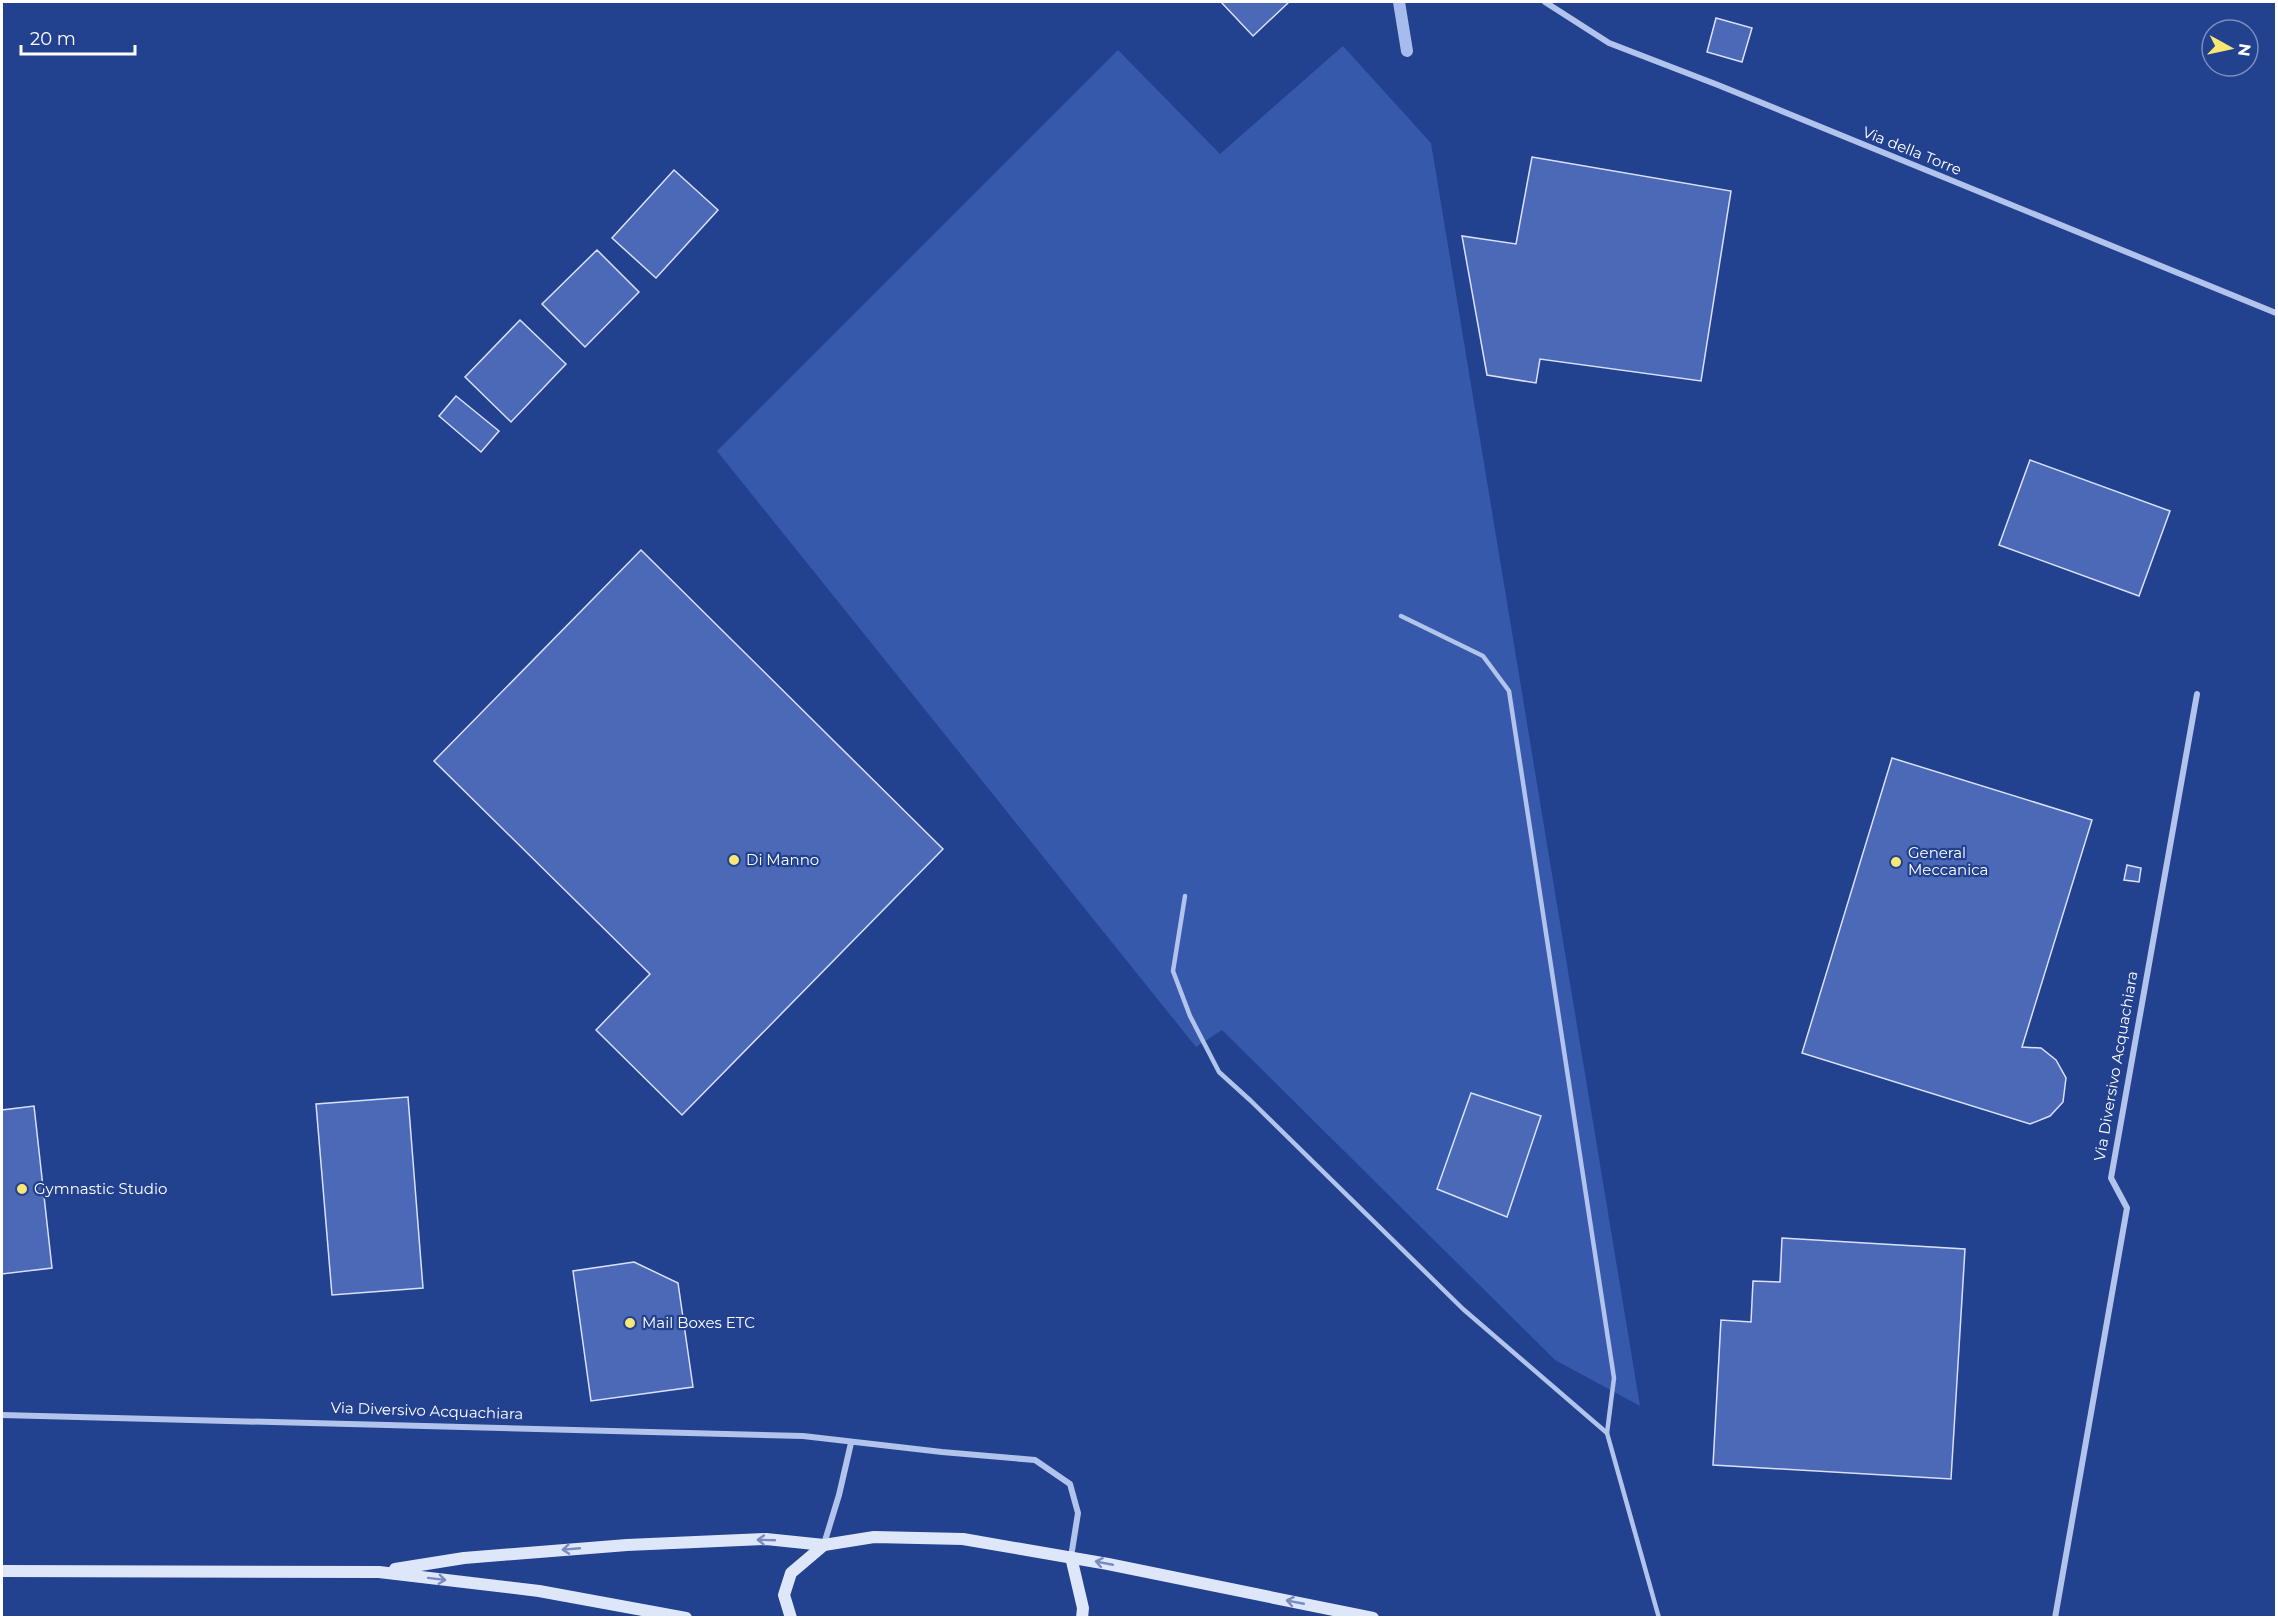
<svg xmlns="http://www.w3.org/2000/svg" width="2278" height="1619" font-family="Montserrat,sans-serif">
<rect width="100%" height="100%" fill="#22418f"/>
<polygon fill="#3659ac" points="1343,46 1431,143 1640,1406 1555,1360 1222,1030 1196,1047 717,451 1118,50 1220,154"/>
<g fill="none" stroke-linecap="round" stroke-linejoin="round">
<polyline stroke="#a6bced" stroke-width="12" points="1399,2 1407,51"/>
</g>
<g fill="#4b69b6" stroke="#d8e1f9" stroke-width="1.5">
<polygon points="1221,2 1289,2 1253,36"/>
<polygon points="1716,18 1752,28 1742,62 1707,52"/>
<polygon points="1532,157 1731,191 1701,381 1540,359 1536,383 1487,375 1462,236 1516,244"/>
<polygon points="674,170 718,210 656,278 612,238"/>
<polygon points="597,250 639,292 585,347 542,304"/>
<polygon points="520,320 566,364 511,422 465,377"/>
<polygon points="456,396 499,431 481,452 439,416"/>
<polygon points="2030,460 2170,511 2139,596 1999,545"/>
<polygon points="641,550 943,849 682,1115 596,1030 650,974 434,761"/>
<polygon points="1892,758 2092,820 2022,1047 2041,1048 2056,1060 2066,1078 2063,1102 2050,1116 2030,1124 1802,1053"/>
<polygon points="2127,865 2141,868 2139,882 2124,880"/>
<polygon points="1471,1093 1541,1116 1507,1217 1437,1189"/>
<polygon points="408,1097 423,1288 332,1295 316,1104"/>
<polygon points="34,1106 52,1268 2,1274 2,1110"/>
<polygon points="1782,1238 1965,1249 1951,1479 1713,1465 1721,1320 1751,1322 1753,1281 1780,1282"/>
<polygon points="634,1262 678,1283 693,1387 591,1401 573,1271"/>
</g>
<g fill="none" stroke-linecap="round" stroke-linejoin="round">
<g stroke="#b2c3ec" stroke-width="4.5">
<polyline points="1401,616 1483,656 1509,691 1614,1378 1607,1433"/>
<polyline points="1185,896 1173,971 1190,1016 1219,1072 1251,1101 1463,1309 1607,1433 1659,1618"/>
</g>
<g stroke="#b2c3ec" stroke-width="6">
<polyline points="1545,2 1609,43 1718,85 2276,313"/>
<polyline points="2,1415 803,1436 942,1452 1035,1460 1070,1484 1078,1513 1071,1557"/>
<polyline points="824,1544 839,1495 851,1443"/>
<polyline points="2055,1618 2127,1208 2111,1178 2197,694"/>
</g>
<g stroke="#dee6f9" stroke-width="12">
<polyline points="1071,1557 1083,1608 1082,1618"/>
<polyline points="395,1569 464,1558 627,1545 766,1539 824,1545"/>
<polyline points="2,1571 379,1572 539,1591 686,1618"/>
<polyline points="791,1618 784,1595 791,1573 824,1545 874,1537 963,1539 1108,1564 1373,1618"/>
</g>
</g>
<defs><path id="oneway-shaft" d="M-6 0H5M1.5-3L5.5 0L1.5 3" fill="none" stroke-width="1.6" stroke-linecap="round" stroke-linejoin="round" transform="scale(1.5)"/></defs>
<g stroke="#778bbf">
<use href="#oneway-shaft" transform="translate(766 1540) rotate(-178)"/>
<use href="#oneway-shaft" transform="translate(571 1549) rotate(175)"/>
<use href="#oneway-shaft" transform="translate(1104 1563) rotate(-169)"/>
<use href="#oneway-shaft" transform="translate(437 1579) rotate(7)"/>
<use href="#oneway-shaft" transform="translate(1295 1602) rotate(-169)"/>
</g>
<g fill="#f8e775" stroke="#22418f" stroke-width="2">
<circle cx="734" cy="860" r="6"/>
<circle cx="1896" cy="862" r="6"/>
<circle cx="22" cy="1189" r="6"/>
<circle cx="630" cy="1323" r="6"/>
</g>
<g text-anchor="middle" stroke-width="4.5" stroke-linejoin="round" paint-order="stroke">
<g font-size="15" fill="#fff" stroke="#22418f">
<text transform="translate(1912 151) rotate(22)" y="5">Via della Torre</text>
<text transform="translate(2116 1066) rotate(-80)" y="5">Via Diversivo Acquachiara</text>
<text transform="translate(427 1411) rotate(2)" y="5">Via Diversivo Acquachiara</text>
</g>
<g font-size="15" fill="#fff" stroke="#22418f" text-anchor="start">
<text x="1908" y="858">General<tspan x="1908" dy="17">Meccanica</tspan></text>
<text x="746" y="865">Di Manno</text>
<text x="34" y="1194">Gymnastic Studio</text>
<text x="642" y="1328">Mail Boxes ETC</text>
</g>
</g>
<rect width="2278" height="1619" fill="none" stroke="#ffffff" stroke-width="6"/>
<g transform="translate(2230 48) rotate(98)"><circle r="28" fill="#22418f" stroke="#7a8dbc" stroke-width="1.5"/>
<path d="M0-4.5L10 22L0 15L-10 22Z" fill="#f8e775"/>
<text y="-9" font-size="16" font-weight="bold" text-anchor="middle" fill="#ffffff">N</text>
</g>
<path d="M21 45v9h114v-9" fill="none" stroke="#ffffff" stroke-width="3"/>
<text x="30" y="45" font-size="18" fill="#ffffff" stroke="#22418f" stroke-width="4.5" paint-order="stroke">20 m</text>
</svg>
